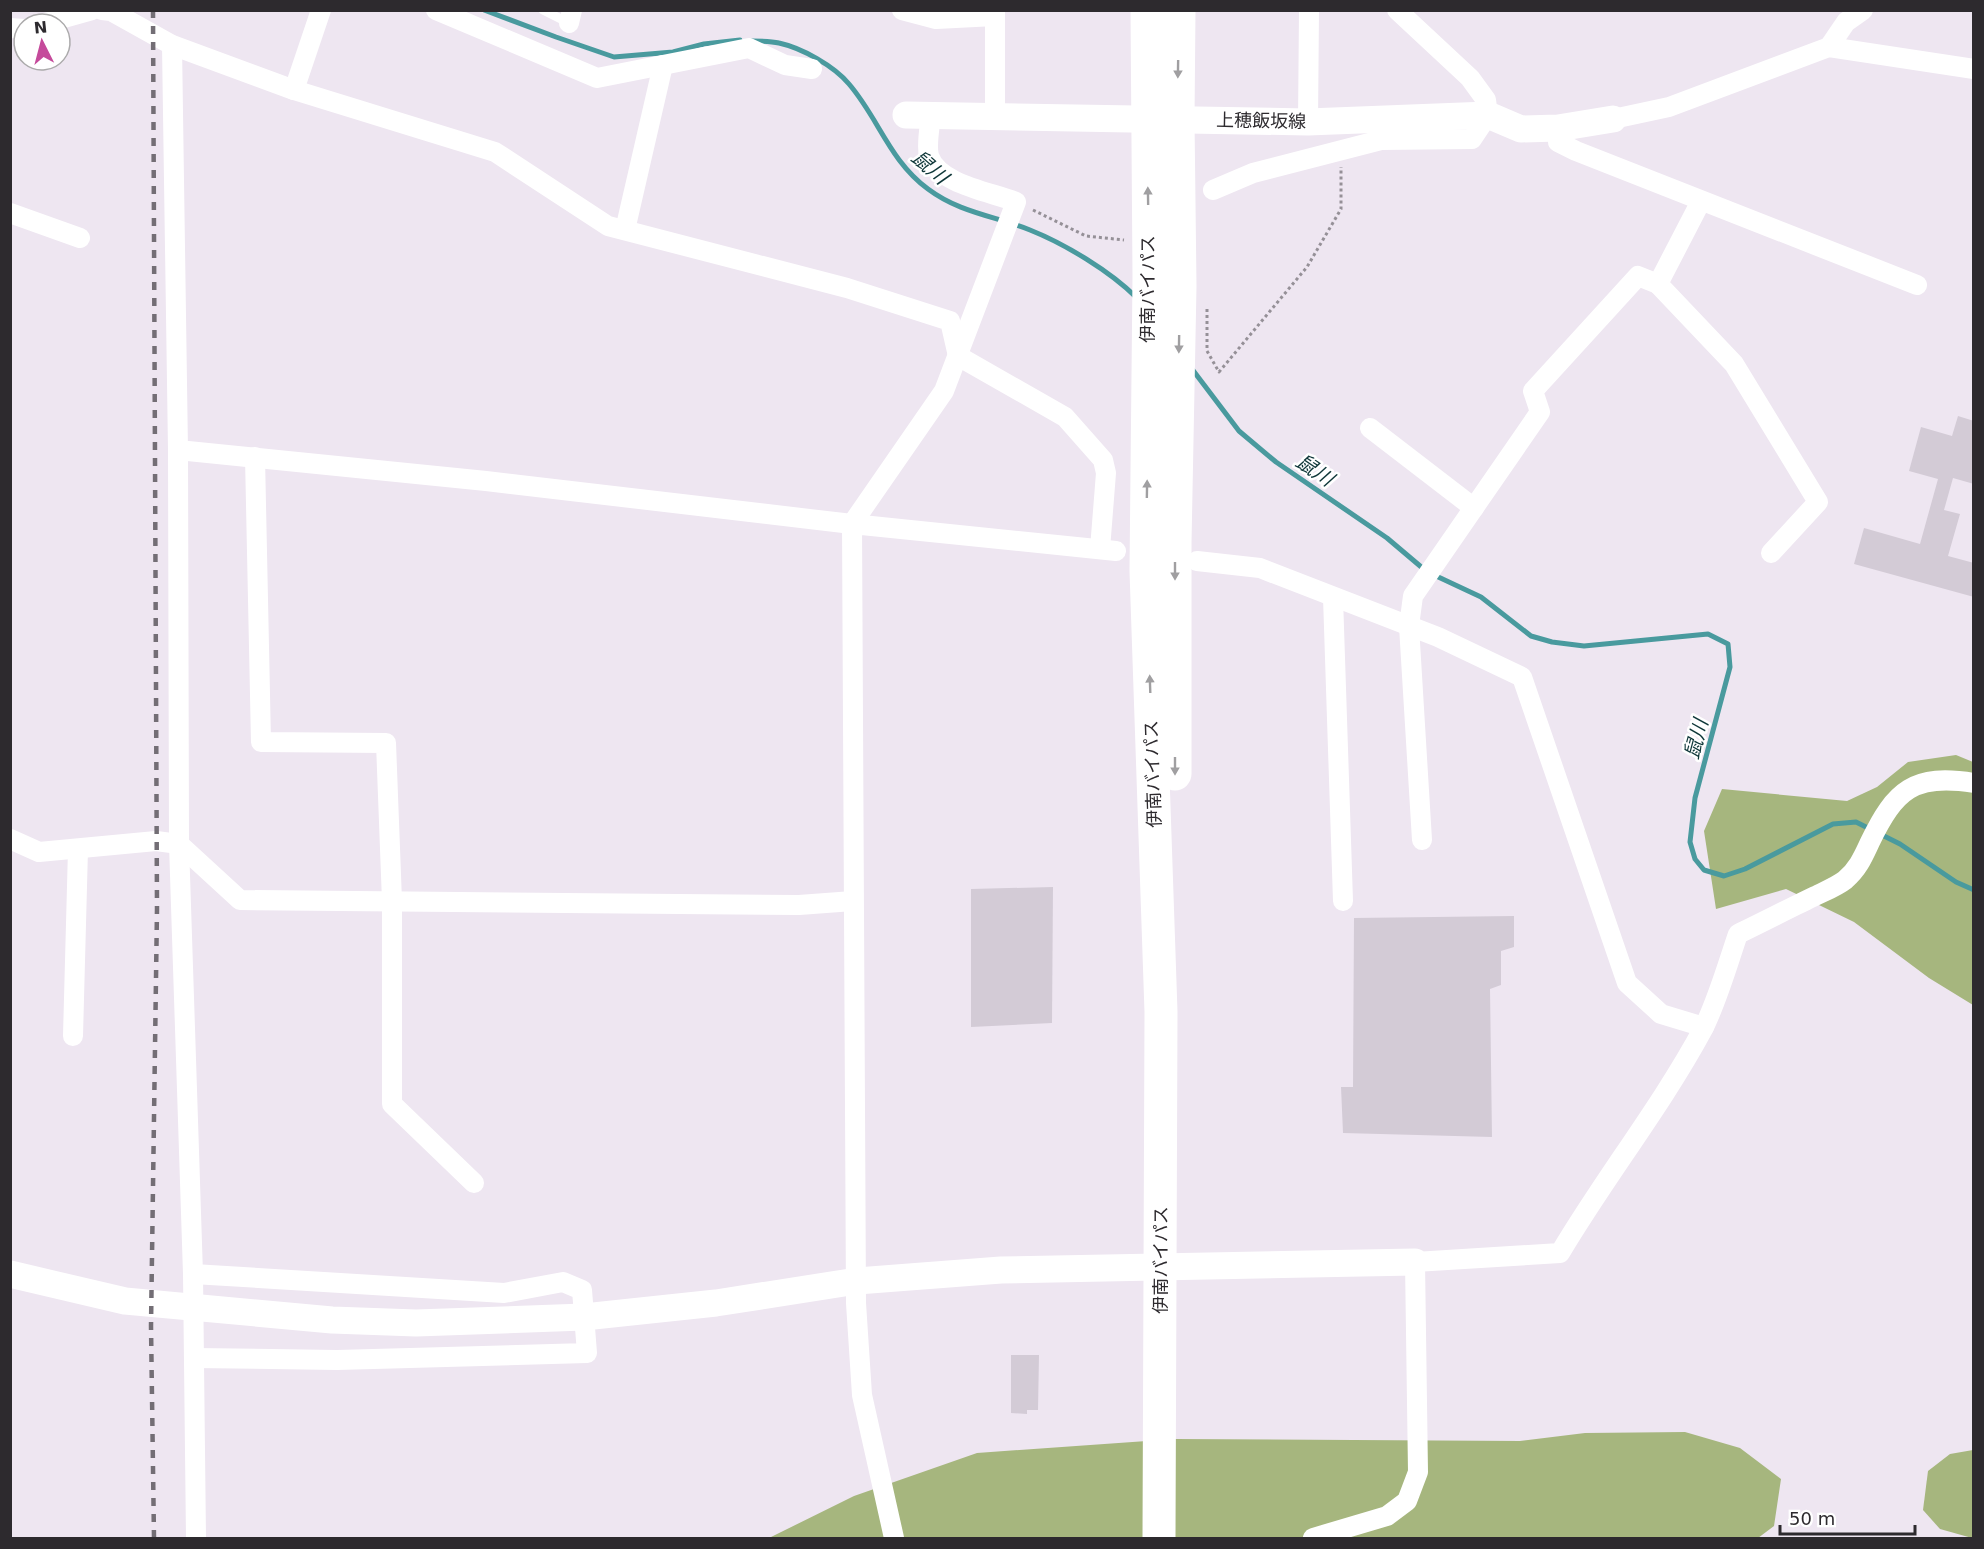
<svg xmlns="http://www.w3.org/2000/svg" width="1984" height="1549" font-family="'DejaVu Sans','Noto Sans JP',sans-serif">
<rect width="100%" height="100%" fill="#eee6f1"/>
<g fill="#a6b67e">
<polygon points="1956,755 1973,762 1973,1005 1929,978 1854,922 1786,889 1716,909 1704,831 1722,789 1847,801 1877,787 1908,762"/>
<polygon points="1685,1432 1740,1448 1781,1479 1774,1526 1758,1538 769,1538 854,1496 977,1453 1175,1439 1520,1441 1585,1433"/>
<polygon points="1973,1450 1974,1538 1972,1538 1940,1529 1923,1510 1928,1471 1950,1454"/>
</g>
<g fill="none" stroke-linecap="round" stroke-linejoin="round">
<g stroke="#499a9e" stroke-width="5">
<polyline points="484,10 556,37 614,57 673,52 704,44 740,40"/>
<path d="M752,41C761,41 771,41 779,43C802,48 834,66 849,84C879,119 889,160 928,189C960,213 995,216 1030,230C1065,244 1110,271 1137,298"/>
<polyline points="1192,369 1239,431 1276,462 1387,538 1426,571"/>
<polyline points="1434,575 1481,597 1531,636 1552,642 1584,646 1708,634 1728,644 1730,667 1695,798 1690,842 1695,859 1704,870 1724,876 1745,869 1833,824 1856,822 1900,844 1956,882 1974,890"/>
</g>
</g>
<g fill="#d3cbd6">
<polygon points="1958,416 1974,421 1974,484 1953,478 1944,510 1960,514 1948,556 1974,563 1974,597 1854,564 1864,528 1920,544 1938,479 1909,471 1921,427 1952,436"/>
<polygon points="1053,887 1052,1023 971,1027 971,889"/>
<polygon points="1514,916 1514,947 1501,951 1501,985 1490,989 1492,1137 1343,1133 1341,1087 1353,1087 1354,918"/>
<polygon points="1011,1355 1039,1355 1038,1410 1027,1410 1027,1414 1011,1413"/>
</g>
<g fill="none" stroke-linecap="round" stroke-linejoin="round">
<g stroke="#959097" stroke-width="3" stroke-dasharray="3 3" stroke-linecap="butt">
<polyline points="1033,210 1086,236 1124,240"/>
<polyline points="1207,309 1207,351 1219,372 1307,267 1341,209 1341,167"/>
</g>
<polyline stroke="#fff" stroke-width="9" points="543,10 569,23"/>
<g stroke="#fff" stroke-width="20">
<polyline points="102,10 111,11 172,45 294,90 495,152 608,226 847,288 950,321 958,356 1065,417 1103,460 1106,473 1100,549"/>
<polyline points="436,10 597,78 749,48 785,65 812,69"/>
<polyline points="902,10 936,19 995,16"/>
<polyline points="569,23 572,10"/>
<polyline points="42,24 92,10"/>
<polyline points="10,28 24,29"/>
<polyline points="172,45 178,450 179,844 193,1274 196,1538"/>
<polyline points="1829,47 1846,22 1863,10"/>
<polyline points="294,90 321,10"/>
<polyline points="995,116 995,10"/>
<polyline points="1613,119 1669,107 1829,47 1974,69"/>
<polyline points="1308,122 1309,10"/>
<polyline points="1558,128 1558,142 1576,151 1917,285"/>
<polyline points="1213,190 1253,173 1381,140 1472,139 1488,115 1486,100 1470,78 1397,10"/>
<polyline points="10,213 80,238"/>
<polyline points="625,230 663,65"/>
<polyline points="1658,284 1734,364 1818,502 1771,553"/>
<polyline points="1370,428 1474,508"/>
<path d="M178,450L486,481L852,524L944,391L1016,202C992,192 939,185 929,156C926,145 930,126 931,115"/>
<polyline points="255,457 261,742 386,743 392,901 392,1104 474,1183"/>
<polyline points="1197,561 1260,568 1438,637 1522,677 1627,983 1661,1014 1704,1027"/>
<polyline points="1333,597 1343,901"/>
<polyline points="10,839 39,852 156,841 179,844 240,900 799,905 853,901"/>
<polyline points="1422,840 1409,626 1413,596 1540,412 1533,391 1638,276 1658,284 1701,201"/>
<polyline points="73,1036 78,849"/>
<polyline points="193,1274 504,1293 563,1282 582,1290 587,1353 337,1360 194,1358"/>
<polyline points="894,1538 862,1395 856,1303 852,524 1116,551"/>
<path d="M1313,1538L1387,1516L1407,1501L1418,1472L1415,1262L1560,1253C1605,1177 1661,1107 1703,1029C1717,1002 1728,963 1738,934C1763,922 1788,909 1813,897C1823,892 1836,887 1845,880C1858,869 1863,857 1870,842C1895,790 1914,773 1974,783"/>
</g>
<g stroke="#fff" stroke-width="27">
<polyline points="906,115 1308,122 1488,115 1521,129 1558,128 1613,119"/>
<polyline points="10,1274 125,1301 332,1320 416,1323 584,1317 716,1303 857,1281 1001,1270 1415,1262"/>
</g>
<g stroke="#fff" stroke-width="33">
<polyline points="1147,10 1149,276 1146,571 1161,1012 1159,1538"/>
<polyline points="1175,774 1175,543 1180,286 1178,120 1179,10"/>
</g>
<polyline stroke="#736e75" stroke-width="4.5" stroke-dasharray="8 8" stroke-linecap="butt" points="153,10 157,909 151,1326 154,1538"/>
</g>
<defs><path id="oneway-solid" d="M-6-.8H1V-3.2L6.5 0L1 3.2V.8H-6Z" transform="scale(1.5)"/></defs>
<g fill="#a09fa1">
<use href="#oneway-solid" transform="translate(1178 69) rotate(91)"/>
<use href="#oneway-solid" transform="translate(1148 196) rotate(-91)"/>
<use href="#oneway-solid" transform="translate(1179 344) rotate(91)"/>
<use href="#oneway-solid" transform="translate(1147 489) rotate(-89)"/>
<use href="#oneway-solid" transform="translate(1175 571) rotate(90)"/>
<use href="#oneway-solid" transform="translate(1150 684) rotate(-92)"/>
<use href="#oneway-solid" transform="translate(1175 766) rotate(90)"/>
</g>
<g text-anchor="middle" stroke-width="5" stroke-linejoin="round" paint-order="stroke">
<g font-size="18" fill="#2d2a2e" stroke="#fff">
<text transform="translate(1261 121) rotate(1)" y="6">上穂飯坂線</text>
<text transform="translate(1148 289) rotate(-90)" y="6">伊南バイパス</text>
<text transform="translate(1153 774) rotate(-92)" y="6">伊南バイパス</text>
<text transform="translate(1161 1260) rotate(-90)" y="6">伊南バイパス</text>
</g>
<g font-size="20" font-style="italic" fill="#0e3638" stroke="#fff">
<text transform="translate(930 167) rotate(41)" y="7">鼠川</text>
<text transform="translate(1315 470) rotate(34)" y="7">鼠川</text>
<text transform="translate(1696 739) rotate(-75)" y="7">鼠川</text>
</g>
</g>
<rect width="1984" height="1549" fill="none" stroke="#2d2a2e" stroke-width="24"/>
<g transform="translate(42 42) rotate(354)"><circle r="28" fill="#ffffff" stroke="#abaaab" stroke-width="1.5"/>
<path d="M0-4.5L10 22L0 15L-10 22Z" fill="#c54a9b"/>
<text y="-9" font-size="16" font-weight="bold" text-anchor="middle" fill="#2d2a2e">N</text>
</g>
<path d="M1780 1525v9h135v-9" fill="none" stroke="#2d2a2e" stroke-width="3"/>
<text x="1789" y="1525" font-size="18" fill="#2d2a2e" stroke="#ffffff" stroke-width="4.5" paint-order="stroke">50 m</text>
</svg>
